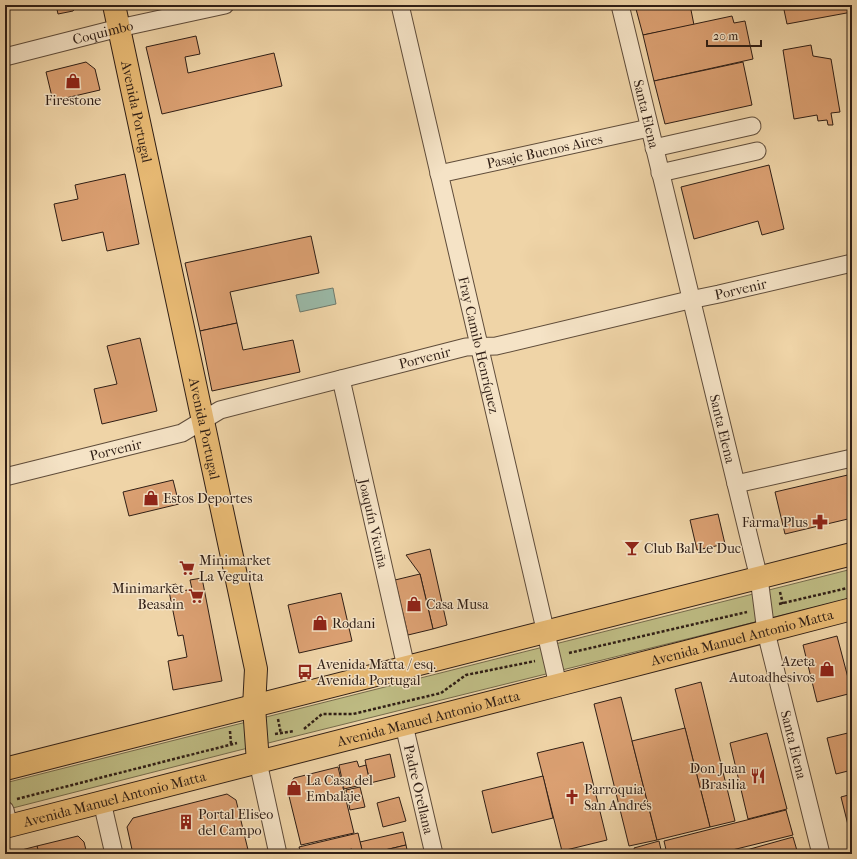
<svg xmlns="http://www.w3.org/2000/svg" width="857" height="859" font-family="'IM FELL French Canon',serif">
<rect width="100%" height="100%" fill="#efd4a7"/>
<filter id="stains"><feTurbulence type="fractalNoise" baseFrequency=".005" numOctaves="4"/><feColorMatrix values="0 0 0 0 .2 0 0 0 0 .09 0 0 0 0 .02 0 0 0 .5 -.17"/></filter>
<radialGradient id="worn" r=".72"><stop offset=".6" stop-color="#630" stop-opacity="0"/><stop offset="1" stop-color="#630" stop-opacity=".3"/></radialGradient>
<polygon fill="#bebb83" stroke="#766c4c" points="852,569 852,598 232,752 5,810 5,783"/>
<polygon fill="#9ab8a6" stroke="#6f7a6c" points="333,288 336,304 300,312 296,295"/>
<g fill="#dba072" stroke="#2f1e15">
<polygon points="56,5 78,5 73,11 58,14"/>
<polygon points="635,5 653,5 636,9"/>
<polygon points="653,5 690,5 694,25 643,35 636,9"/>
<polygon points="783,5 852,5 852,12 787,24"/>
<polygon points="732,16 734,23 745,21 753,59 654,81 643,35"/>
<polygon points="196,36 200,54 185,57 188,73 274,53 282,86 162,114 146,47"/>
<polygon points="811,45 813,56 831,59 840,112 831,113 833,125 828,125 827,120 818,121 817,115 794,119 783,50"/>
<polygon points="86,62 95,69 100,90 53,101 46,72"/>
<polygon points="743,62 752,105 665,124 654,81"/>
<polygon points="769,165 784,229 762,235 758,221 694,239 681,187"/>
<polygon points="125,174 139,244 107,251 103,232 62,241 54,204 78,199 75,185"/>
<polygon points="311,236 319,273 230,292 237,323 200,331 185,263"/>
<polygon points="237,323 243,350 293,340 300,372 212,391 200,331"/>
<polygon points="140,338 157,411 102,424 94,389 117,384 107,346"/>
<polygon points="852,474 852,518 785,534 775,492"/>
<polygon points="173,480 179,504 129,516 123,492"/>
<polygon points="718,514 725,544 697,550 690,520"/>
<polygon points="430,549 447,625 433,629 420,574 406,555"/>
<polygon points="420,574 433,629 408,635 395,580"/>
<polygon points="202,578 222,681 173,690 168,661 187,657 183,635 178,636 168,586 176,584 178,592 192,589 190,580"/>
<polygon points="341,593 352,641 299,653 288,605"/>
<polygon points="837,636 852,693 817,702 803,645"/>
<polygon points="701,682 735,821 710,827 675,689"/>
<polygon points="621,697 657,840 629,846 594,704"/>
<polygon points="685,728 710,827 657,840 632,741"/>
<polygon points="852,732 852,770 836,774 827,738"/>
<polygon points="767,733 787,809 748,819 730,743"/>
<polygon points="583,742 607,840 562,851 537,753"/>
<polygon points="390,754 395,777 370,783 365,760"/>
<polygon points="357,761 359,767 366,765 370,783 344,789 339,765"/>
<polygon points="338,767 354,833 301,845 287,788 294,778"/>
<polygon points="543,776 553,818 492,833 482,791"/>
<polygon points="360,787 365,807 350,810 346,790"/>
<polygon points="227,794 236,800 249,854 133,854 127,827 133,818"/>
<polygon points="852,794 852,828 849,829 841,797"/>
<polygon points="399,797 406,821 383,827 377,803"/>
<polygon points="786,810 793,835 716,854 667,854 664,841"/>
<polygon points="403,832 406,845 368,854 363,854 360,842"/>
<polygon points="358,833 363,854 353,854 352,849 334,853 335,854 301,854 299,847"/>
<polygon points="78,836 84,842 87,854 39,854 37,846"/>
<polygon points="793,837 798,854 743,854 743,851"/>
<polygon points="659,841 662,854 635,854 634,848"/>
<polygon points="406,845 408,854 368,854"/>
<polygon points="37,846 39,854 6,854"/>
</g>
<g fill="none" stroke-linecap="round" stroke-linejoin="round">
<defs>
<g id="minor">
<path id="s1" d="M400,5L558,685"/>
<path id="s2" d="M620,5L754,558L759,578L766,632L821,854"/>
<path id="s3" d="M5,57L119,28L225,5"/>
<polyline points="654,148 752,126"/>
<polyline points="660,173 757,151"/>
<path id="s4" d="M439,174L649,128"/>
<path id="s5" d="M341,379L406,667"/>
<path id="s6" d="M5,477L182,433L220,410L466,347L496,346L685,301L719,294L852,263"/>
<polyline points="736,484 852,458"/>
<path id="s7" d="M404,725L434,854"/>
<polyline points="258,762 278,854"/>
<polyline points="102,802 114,854"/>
<polyline points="5,810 9,826"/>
</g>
<g id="major">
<path id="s8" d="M114,5L256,669L254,707L258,762"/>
<polyline points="5,769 852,554"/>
<path id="s9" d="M5,827L558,685L852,609"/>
</g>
</defs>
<use href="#minor" stroke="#5f4c3a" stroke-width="19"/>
<use href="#major" stroke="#2f1e15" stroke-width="24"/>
<g stroke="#2f1e15" stroke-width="2.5" stroke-dasharray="3 2" stroke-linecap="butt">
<polyline points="780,592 783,604"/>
<polyline points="779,604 852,587"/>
<polyline points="569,653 747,612"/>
<polyline points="278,719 281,734"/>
<polyline points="304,729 322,714 353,714 441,693 466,675 535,661"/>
<polyline points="230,731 231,744"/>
<polyline points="275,734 294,731"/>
<polyline points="17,799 237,743"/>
</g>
<use href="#minor" stroke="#f5e3c6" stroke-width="17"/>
<use href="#major" stroke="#e8ba74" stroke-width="22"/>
</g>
<defs>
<symbol id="shop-bare" viewBox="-9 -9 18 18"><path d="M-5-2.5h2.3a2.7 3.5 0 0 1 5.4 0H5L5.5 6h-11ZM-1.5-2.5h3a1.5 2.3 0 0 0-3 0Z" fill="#8f2418" stroke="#f5e3c6" stroke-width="2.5" paint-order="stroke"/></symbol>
<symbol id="pharmacy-bare" viewBox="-9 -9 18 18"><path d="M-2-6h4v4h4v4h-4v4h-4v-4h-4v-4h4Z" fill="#8f2418" stroke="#f5e3c6" stroke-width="2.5" paint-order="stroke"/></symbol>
<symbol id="bar-bare" viewBox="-9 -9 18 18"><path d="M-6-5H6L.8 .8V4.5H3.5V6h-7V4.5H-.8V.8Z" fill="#8f2418" stroke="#f5e3c6" stroke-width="2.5" paint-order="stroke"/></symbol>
<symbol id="supermarket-bare" viewBox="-9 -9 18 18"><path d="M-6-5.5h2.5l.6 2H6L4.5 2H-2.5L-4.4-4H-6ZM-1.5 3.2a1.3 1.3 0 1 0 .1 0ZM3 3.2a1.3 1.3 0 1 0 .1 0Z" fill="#8f2418" stroke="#f5e3c6" stroke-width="2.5" paint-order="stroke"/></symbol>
<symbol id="bus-bare" viewBox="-9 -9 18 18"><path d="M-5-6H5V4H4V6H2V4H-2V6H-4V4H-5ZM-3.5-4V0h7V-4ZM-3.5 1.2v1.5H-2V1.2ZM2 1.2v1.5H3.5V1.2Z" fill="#8f2418" stroke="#f5e3c6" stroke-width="2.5" paint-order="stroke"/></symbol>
<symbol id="restaurant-bare" viewBox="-9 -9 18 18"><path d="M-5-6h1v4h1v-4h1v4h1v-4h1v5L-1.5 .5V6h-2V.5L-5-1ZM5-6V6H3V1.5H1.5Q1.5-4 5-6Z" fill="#8f2418" stroke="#f5e3c6" stroke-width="2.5" paint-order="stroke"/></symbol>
<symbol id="church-bare" viewBox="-9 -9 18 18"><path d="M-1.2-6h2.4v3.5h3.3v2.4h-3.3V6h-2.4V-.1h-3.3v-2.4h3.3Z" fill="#8f2418" stroke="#f5e3c6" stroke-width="2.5" paint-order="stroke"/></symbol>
<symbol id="building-bare" viewBox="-9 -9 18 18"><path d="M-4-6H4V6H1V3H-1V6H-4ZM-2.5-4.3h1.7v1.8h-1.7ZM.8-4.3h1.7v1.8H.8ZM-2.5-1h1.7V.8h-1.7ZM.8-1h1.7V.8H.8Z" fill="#8f2418" stroke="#f5e3c6" stroke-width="2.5" paint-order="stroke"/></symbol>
</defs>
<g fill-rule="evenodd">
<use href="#shop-bare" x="62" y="70" width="22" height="22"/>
<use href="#shop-bare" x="140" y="487" width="22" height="22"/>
<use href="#pharmacy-bare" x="809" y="511" width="22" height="22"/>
<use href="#bar-bare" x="621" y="537" width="22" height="22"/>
<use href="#supermarket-bare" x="176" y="557" width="22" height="22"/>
<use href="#supermarket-bare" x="185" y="585" width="22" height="22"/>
<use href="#shop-bare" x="403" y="593" width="22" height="22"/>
<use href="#shop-bare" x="309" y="612" width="22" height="22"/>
<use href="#shop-bare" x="816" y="658" width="22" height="22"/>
<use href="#bus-bare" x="294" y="661" width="22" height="22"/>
<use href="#restaurant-bare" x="747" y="765" width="22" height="22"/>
<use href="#shop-bare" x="283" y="777" width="22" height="22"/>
<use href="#church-bare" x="561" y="786" width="22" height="22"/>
<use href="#building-bare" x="175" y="811" width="22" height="22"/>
</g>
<g text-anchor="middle" stroke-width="3" stroke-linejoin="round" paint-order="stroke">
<g font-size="14" fill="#2f1e15" stroke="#f5e3c6">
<text dy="5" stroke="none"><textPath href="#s3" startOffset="101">Coquimbo</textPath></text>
<text dy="5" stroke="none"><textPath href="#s8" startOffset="109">Avenida Portugal</textPath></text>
<text dy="5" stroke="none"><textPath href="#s2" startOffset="112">Santa Elena</textPath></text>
<text dy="5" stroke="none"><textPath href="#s4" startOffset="108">Pasaje Buenos Aires</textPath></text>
<text dy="5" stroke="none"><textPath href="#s6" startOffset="762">Porvenir</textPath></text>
<text dy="5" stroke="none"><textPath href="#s1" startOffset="349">Fray Camilo Henríquez</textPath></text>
<text dy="5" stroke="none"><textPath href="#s6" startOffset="438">Porvenir</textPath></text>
<text dy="5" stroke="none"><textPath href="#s8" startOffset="433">Avenida Portugal</textPath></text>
<text dy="5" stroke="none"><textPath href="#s2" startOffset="436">Santa Elena</textPath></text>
<text dy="5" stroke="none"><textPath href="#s6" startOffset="114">Porvenir</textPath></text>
<text dy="5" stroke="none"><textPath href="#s5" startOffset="148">Joaquín Vicuña</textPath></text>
<text dy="5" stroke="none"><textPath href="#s9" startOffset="761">Avenida Manuel Antonio Matta</textPath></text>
<text dy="5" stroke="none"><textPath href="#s9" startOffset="437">Avenida Manuel Antonio Matta</textPath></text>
<text dy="5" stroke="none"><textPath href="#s2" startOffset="760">Santa Elena</textPath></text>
<text dy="5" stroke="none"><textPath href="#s7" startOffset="66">Padre Orellana</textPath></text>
<text dy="5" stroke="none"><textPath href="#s9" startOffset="113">Avenida Manuel Antonio Matta</textPath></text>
</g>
<g font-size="14" fill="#2f1e15" stroke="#f5e3c6" text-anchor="start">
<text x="73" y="105" text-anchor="middle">Firestone</text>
<text x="163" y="503">Estos Deportes</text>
<text x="808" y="527" text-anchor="end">Farma Plus</text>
<text x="644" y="553">Club Bal Le Duc</text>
<text x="199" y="565">Minimarket<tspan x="199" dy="16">La Veguita</tspan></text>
<text x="184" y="593" text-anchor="end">Minimarket<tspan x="184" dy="16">Beasain</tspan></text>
<text x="426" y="609">Casa Musa</text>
<text x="332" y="628">Rodani</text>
<text x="815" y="666" text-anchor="end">Azeta<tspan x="815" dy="16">Autoadhesivos</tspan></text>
<text x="317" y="669">Avenida Matta / esq.<tspan x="317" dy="16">Avenida Portugal</tspan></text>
<text x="746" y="773" text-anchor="end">Don Juan<tspan x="746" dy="16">Brasilia</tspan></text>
<text x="306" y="785">La Casa del<tspan x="306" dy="16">Embalaje</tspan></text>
<text x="584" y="794">Parroquia<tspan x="584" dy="16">San Andrés</tspan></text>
<text x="198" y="819">Portal Eliseo<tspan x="198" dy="16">del Campo</tspan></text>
</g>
</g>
<rect width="857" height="859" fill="none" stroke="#efd4a7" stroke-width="20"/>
<rect x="6" y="6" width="845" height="847" fill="none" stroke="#2f1e15" stroke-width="2"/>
<rect x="10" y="10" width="837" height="839" fill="none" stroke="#2f1e15"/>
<path d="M707 40v6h54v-6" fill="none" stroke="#2f1e15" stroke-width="2"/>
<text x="713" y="40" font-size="12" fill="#2f1e15" stroke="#f5e3c6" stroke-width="3" paint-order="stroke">20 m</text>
<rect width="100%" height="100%" filter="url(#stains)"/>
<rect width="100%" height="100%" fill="url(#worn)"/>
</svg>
